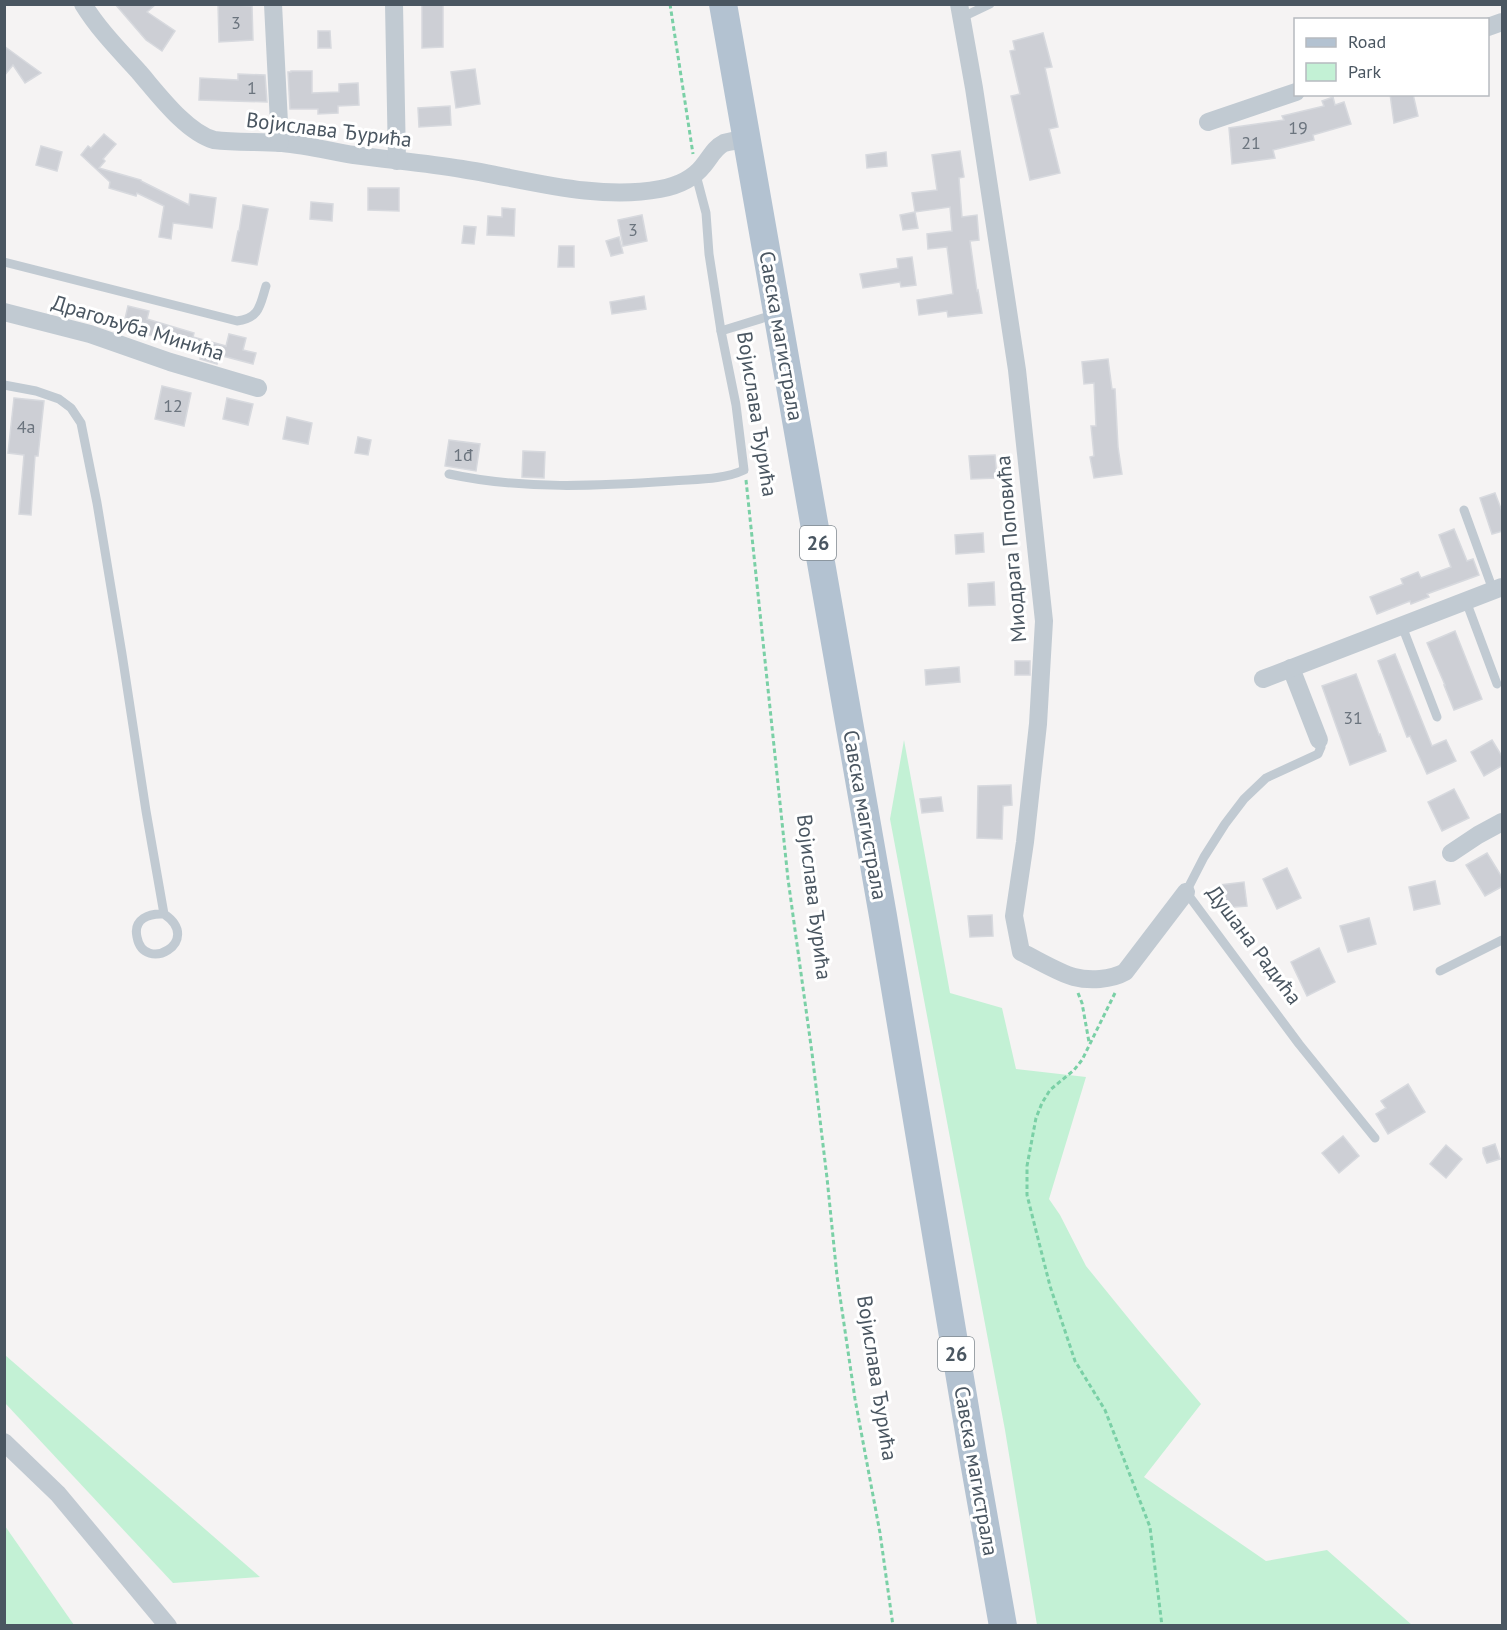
<svg xmlns="http://www.w3.org/2000/svg" width="1507" height="1630" font-family="'PT Sans',sans-serif">
<rect width="100%" height="100%" fill="#f5f3f3"/>
<g fill="#c3f1d5">
<polygon points="904,740 950,993 1002,1008 1016,1069 1086,1077 1049,1199 1060,1215 1086,1266 1138,1330 1201,1404 1144,1477 1266,1561 1327,1550 1412,1625 1037,1625 1005,1430 890,819"/>
<polygon points="5,1355 260,1577 173,1583 5,1403"/>
<polygon points="4,1526 5,1526 74,1625 5,1625"/>
</g>
<g fill="#cdcfd5" stroke="#d7d9de" stroke-width="1.5">
<polygon points="115,4 156,4 147,12 175,31 162,51 146,40"/>
<polygon points="218,4 252,6 253,40 219,42"/>
<polygon points="422,4 443,4 443,47 422,48"/>
<polygon points="318,31 330,31 331,48 318,48"/>
<polygon points="1043,33 1052,67 1045,68 1058,127 1049,129 1060,173 1030,180 1011,96 1020,94 1010,51 1015,50 1013,41"/>
<polygon points="4,46 19,57 41,73 25,83 13,65 4,76"/>
<polygon points="475,69 480,104 456,108 451,72"/>
<polygon points="291,71 312,71 312,93 339,92 339,84 358,83 359,105 338,106 338,113 318,114 318,109 290,109 288,72 291,72"/>
<polygon points="238,74 265,75 267,102 199,100 200,78 238,80"/>
<polygon points="1390,94 1413,94 1418,116 1394,123"/>
<polygon points="1333,97 1335,105 1344,102 1351,124 1313,135 1314,140 1273,150 1275,158 1232,164 1229,128 1284,120 1282,116 1324,106 1322,101"/>
<polygon points="450,106 451,125 419,127 418,108"/>
<polygon points="104,134 116,144 103,159 105,161 99,168 141,180 141,181 189,205 190,194 216,198 212,228 173,223 171,239 159,237 164,206 137,193 136,196 109,188 110,182 81,155 88,146 91,148"/>
<polygon points="41,146 62,152 57,171 36,165"/>
<polygon points="960,151 964,177 959,178 962,217 977,215 979,240 970,241 977,291 978,290 982,313 948,317 947,311 919,315 917,300 953,294 947,247 928,249 927,234 952,231 950,207 915,212 912,193 937,190 932,155"/>
<polygon points="886,152 887,166 867,168 866,155"/>
<polygon points="368,188 399,188 399,211 368,210"/>
<polygon points="311,202 333,204 332,221 310,219"/>
<polygon points="243,205 268,209 257,265 232,261 238,231 239,231"/>
<polygon points="502,208 515,209 514,236 487,235 488,216 502,217"/>
<polygon points="915,212 918,228 903,230 900,215"/>
<polygon points="642,215 647,241 623,246 618,220"/>
<polygon points="464,226 476,227 474,244 462,243"/>
<polygon points="619,237 623,253 611,256 606,241"/>
<polygon points="559,246 574,246 574,267 558,267"/>
<polygon points="912,257 916,285 901,287 900,282 863,288 860,274 898,268 897,259"/>
<polygon points="644,296 646,309 612,314 610,302"/>
<polygon points="128,306 149,311 147,319 194,333 193,337 226,346 229,334 246,338 243,350 256,353 253,364 219,355 217,364 200,359 202,353 163,341 164,339 129,330 131,320 125,319"/>
<polygon points="1108,359 1112,389 1115,389 1118,447 1122,474 1094,478 1090,457 1094,456 1091,426 1096,426 1094,383 1084,384 1082,362"/>
<polygon points="162,386 191,393 184,426 155,419"/>
<polygon points="14,398 44,401 38,456 35,456 31,515 19,514 24,455 8,453"/>
<polygon points="227,398 253,404 248,425 223,419"/>
<polygon points="287,417 312,423 308,444 283,439"/>
<polygon points="358,437 371,440 368,455 355,453"/>
<polygon points="449,440 480,444 476,471 445,466"/>
<polygon points="523,451 545,452 544,478 522,477"/>
<polygon points="995,455 997,478 971,479 969,456"/>
<polygon points="1495,493 1503,514 1503,531 1492,534 1480,498"/>
<polygon points="1454,529 1467,561 1473,559 1479,575 1427,594 1429,597 1411,604 1410,601 1377,614 1370,597 1403,584 1401,579 1418,572 1421,578 1451,567 1439,535"/>
<polygon points="983,533 984,552 956,554 955,535"/>
<polygon points="994,582 995,605 969,606 968,584"/>
<polygon points="1455,631 1482,699 1454,710 1444,685 1445,685 1427,643"/>
<polygon points="1395,654 1432,746 1446,740 1456,761 1427,774 1410,736 1407,737 1378,661"/>
<rect x="1015" y="661" width="15" height="14"/>
<polygon points="959,667 960,682 926,685 925,670"/>
<polygon points="1356,674 1379,735 1380,734 1386,751 1350,765 1322,686"/>
<polygon points="1492,740 1503,758 1503,765 1484,776 1471,752"/>
<polygon points="1011,785 1012,805 1003,806 1002,839 977,838 978,786"/>
<polygon points="1454,789 1469,818 1442,831 1428,802"/>
<polygon points="941,797 943,811 922,813 920,799"/>
<polygon points="1487,853 1503,879 1503,886 1485,896 1466,865"/>
<polygon points="1287,868 1301,898 1277,909 1263,879"/>
<polygon points="1435,881 1440,904 1414,910 1409,887"/>
<polygon points="1244,882 1247,906 1223,908 1220,885"/>
<polygon points="992,915 993,936 970,937 968,916"/>
<polygon points="1369,918 1376,944 1348,952 1340,926"/>
<polygon points="1319,948 1335,982 1307,996 1291,962"/>
<polygon points="1408,1084 1425,1112 1388,1134 1376,1114 1386,1108 1381,1101"/>
<polygon points="1343,1136 1359,1156 1339,1173 1322,1153"/>
<polygon points="1495,1144 1500,1159 1487,1163 1483,1153 1483,1148"/>
<polygon points="1446,1145 1462,1159 1446,1178 1430,1164"/>
</g>
<g fill="none" stroke-linecap="round" stroke-linejoin="round">
<g stroke="#7ad0a6" stroke-width="3" stroke-dasharray="4.5 3" stroke-linecap="butt">
<polyline points="670,4 693,154"/>
<polyline points="4,456 4,463"/>
<polyline points="746,480 788,879 812,1053 827,1178 837,1276 855,1399 880,1533 893,1626"/>
<polyline points="1078,993 1082,1003 1089,1042"/>
<polyline points="1115,993 1082,1060 1074,1070 1050,1090 1042,1103 1036,1118 1027,1166 1027,1195 1050,1286 1075,1361 1105,1410 1150,1527 1162,1626"/>
</g>
<g stroke="#c1cad2" stroke-width="9">
<polyline points="961,15 969,14 990,4"/>
<path d="M4,262L237,321C260,318 260,305 266,286"/>
<polyline points="721,331 773,315"/>
<path d="M4,385L36,391L59,399L71,408L81,423L97,503L122,654L146,811L164,914C204,941 144,975 137,937C133,919 149,913 164,914"/>
<path d="M449,474C523,490 597,486 672,481C696,479 723,480 744,470L736,405L721,331L709,254L706,213L696,175"/>
<polyline points="1464,510 1493,590"/>
<polyline points="1466,601 1497,684"/>
<polyline points="1402,626 1437,717"/>
<polyline points="1319,740 1321,747 1318,754 1266,778 1244,799 1225,824 1204,857 1186,892 1299,1044 1375,1138"/>
<polyline points="1440,971 1502,940"/>
</g>
<g stroke="#c1cad2" stroke-width="18">
<path d="M83,4C99,30 119,50 139,72C158,94 186,132 214,140C237,143 260,141 282,143C306,145 330,151 354,155C390,160 426,163 462,169C525,179 596,201 660,189C677,186 692,180 703,166C710,158 714,148 724,143C731,141 739,140 747,139"/>
<polyline points="273,4 280,143"/>
<polyline points="394,4 397,161"/>
<path d="M959,4L974,88L1017,370L1044,621L1038,724L1025,842L1014,916L1021,952C1036,959 1059,973 1074,977C1089,981 1111,980 1125,972L1186,892"/>
<polyline points="1488,27 1502,22"/>
<polyline points="1208,122 1296,92"/>
<polyline points="4,312 90,334 170,362 258,388"/>
<polyline points="1291,668 1319,740"/>
<polyline points="1263,679 1502,587"/>
<polyline points="1451,853 1478,835 1502,822"/>
<polyline points="4,1442 58,1494 168,1626"/>
</g>
<polyline stroke="#b3c2d1" stroke-width="28" points="723,4 883,916 973,1456 1003,1626"/>
</g>
<g text-anchor="middle" stroke-width="6" stroke-linejoin="round" paint-order="stroke">
<g font-size="18" fill="#6b747e">
<text x="236" y="29">3</text>
<text x="252" y="94">1</text>
<text x="1298" y="134">19</text>
<text x="1251" y="149">21</text>
<text x="633" y="236">3</text>
<text x="173" y="412">12</text>
<text x="26" y="433">4a</text>
<text x="463" y="461">1đ</text>
<text x="1353" y="724">31</text>
</g>
<g fill="#fff" stroke="#808990" stroke-width="1.5">
<rect x="800" y="526" width="36" height="34" rx="4.5"/>
<rect x="938" y="1337" width="36" height="34" rx="4.5"/>
</g>
<g font-size="20" font-weight="bold" fill="#4a5661">
<text x="818" y="550">26</text>
<text x="956" y="1361">26</text>
</g>
<g font-size="21" fill="#4a5661" stroke="#fff">
<text transform="translate(329 130) rotate(7)" y="7">Војислава Ђурића</text>
<text transform="translate(138 328) rotate(17)" y="7">Драгољуба Минића</text>
<text transform="translate(781 336) rotate(80)" y="7">Савска магистрала</text>
<text transform="translate(757 414) rotate(81)" y="7">Војислава Ђурића</text>
<text transform="translate(1011 549) rotate(-95)" y="7">Миодрага Поповића</text>
<text transform="translate(865 815) rotate(80)" y="7">Савска магистрала</text>
<text transform="translate(814 897) rotate(83)" y="7">Војислава Ђурића</text>
<text transform="translate(1254 945) rotate(53)" y="7">Душана Радића</text>
<text transform="translate(877 1378) rotate(81)" y="7">Војислава Ђурића</text>
<text transform="translate(976 1471) rotate(80)" y="7">Савска магистрала</text>
</g>
</g>
<rect width="1507" height="1630" fill="none" stroke="#4a5661" stroke-width="12"/>
<rect x="1294" y="18" width="195" height="78" fill="#ffffff" stroke="#b7bbc0" stroke-width="1.5"/>
<rect x="1306" y="38" width="30" height="9" fill="#b3c2d1" stroke="#b7bbc0" stroke-width="1.5"/>
<text x="1348" y="48" font-size="18" fill="#4a5661">Road</text>
<rect x="1306" y="63" width="30" height="18" fill="#c3f1d5" stroke="#b7bbc0" stroke-width="1.5"/>
<text x="1348" y="78" font-size="18" fill="#4a5661">Park</text>
</svg>
